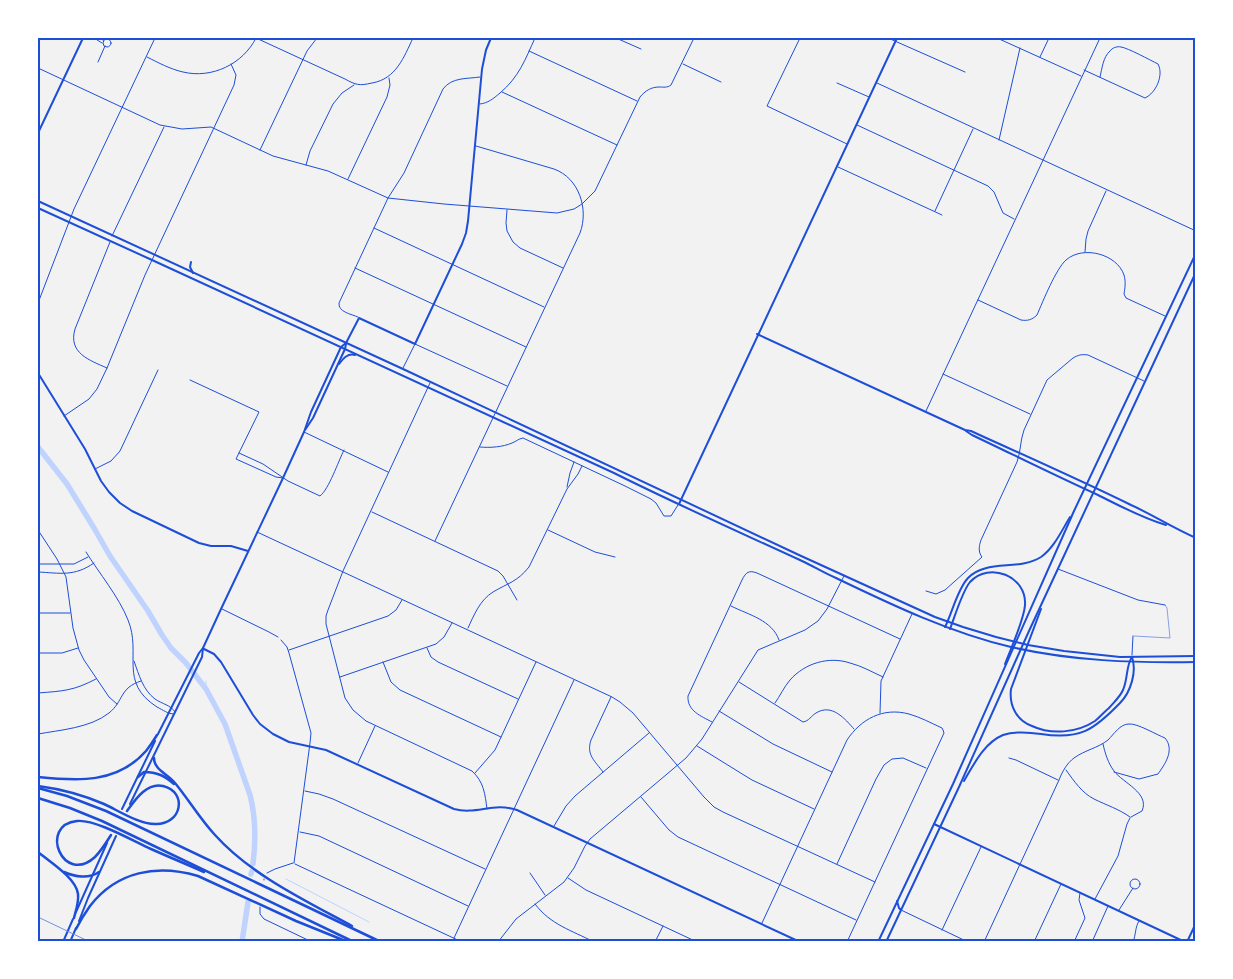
<svg xmlns="http://www.w3.org/2000/svg" width="1233" height="979" font-family="Ubuntu,sans-serif">
<rect width="100%" height="100%" fill="#f2f2f2"/>
<g fill="none" stroke-linecap="round" stroke-linejoin="round">
<g stroke="#bfd3fe" stroke-width="1">
<polyline points="206,681 206,689"/>
<polyline points="286,879 369,922"/>
</g>
<g stroke="#bfd3fe" stroke-width="5.5">
<path d="M38,447L67,484L94,528L110,556L148,611L162,635L171,648L186,663L206,689L225,724L250,795C256,818 256,840 253,864"/>
<polyline points="251,874 252,871"/>
<polyline points="242,942 248,902"/>
</g>
<polyline stroke="#1d4ed8" stroke-width="0.5" points="1134,636 1170,638 1167,608 1165,605"/>
<g stroke="#1d4ed8" stroke-width="1">
<polyline points="94,38 102,43"/>
<polyline points="98,38 103,40"/>
<path d="M256,38L345,79C356,85 359,86 372,83C396,79 404,57 413,38"/>
<polyline points="616,38 641,49"/>
<polyline points="800,38 767,106 847,144"/>
<polyline points="888,38 965,72"/>
<polyline points="997,38 1081,76"/>
<circle cx="107" cy="43" r="4"/>
<polyline points="529,51 637,101"/>
<path d="M147,57C159,63 170,69 183,72C212,79 243,64 256,38"/>
<polyline points="1040,57 1049,38"/>
<polyline points="98,62 105,46"/>
<polyline points="683,64 721,82"/>
<path d="M38,68L160,125L182,129L211,127L273,156L328,171L388,198L444,204L557,213L574,209L582,204L595,191L640,97C645,91 651,87 659,87C664,87 667,88 671,85L694,38"/>
<path d="M1084,70L1145,98C1156,93 1164,75 1158,64C1150,60 1128,48 1121,47C1117,46 1112,48 1110,51C1103,57 1102,69 1100,77"/>
<polyline points="837,83 869,97"/>
<polyline points="877,83 1196,231"/>
<polyline points="502,92 617,145"/>
<path d="M480,104C488,103 493,99 500,93C519,77 525,60 535,38"/>
<polyline points="857,125 988,186 994,192 1003,213 1014,219"/>
<polyline points="999,140 1020,48"/>
<polyline points="260,150 307,51 317,38"/>
<polyline points="306,165 310,151 333,104 342,93 354,85"/>
<polyline points="838,167 942,215"/>
<polyline points="348,179 387,97 390,85 389,78"/>
<polyline points="507,210 506,223 507,231 513,242 520,248 563,268"/>
<polyline points="935,211 973,129"/>
<polyline points="374,228 544,307"/>
<polyline points="112,236 164,127"/>
<polyline points="1085,252 1086,239 1088,231 1106,191"/>
<polyline points="355,268 526,347"/>
<path d="M978,300L1021,320C1027,321 1032,320 1037,315C1043,301 1056,269 1066,260C1083,245 1117,254 1124,275C1126,282 1125,288 1124,294L1126,298L1165,316"/>
<polyline points="38,303 74,209 155,38"/>
<path d="M358,317C351,314 338,312 339,303L388,198L404,173L443,89C452,77 467,79 480,77"/>
<path d="M107,368C89,360 68,353 75,329L110,242"/>
<polyline points="403,368 415,344 507,386"/>
<polyline points="943,374 1030,414"/>
<polyline points="190,380 259,412 236,459 276,477 283,478"/>
<path d="M430,383L343,571L328,610L326,616V624L345,698L353,710L366,721L472,771C484,782 485,794 487,809"/>
<polyline points="926,411 1100,38"/>
<polyline points="64,416 89,399 97,389 107,368 145,275 234,85 236,75 231,64"/>
<polyline points="304,432 388,472"/>
<path d="M480,447C490,448 503,447 512,443C517,441 518,439 523,438L625,486L651,499L656,503L664,516H671L678,505"/>
<path d="M239,453L263,464L288,481L320,496C329,489 338,462 344,450"/>
<polyline points="95,469 111,461 120,451 158,370"/>
<polyline points="567,487 570,473 574,462"/>
<polyline points="372,512 498,571 503,576 517,600"/>
<polyline points="38,530 57,559 66,577 73,628 79,650 84,660 109,697 117,704"/>
<polyline points="548,530 595,552 615,557"/>
<polyline points="257,532 612,697 620,702 633,713 704,797 714,807 723,812 875,882"/>
<path d="M435,541L580,233C589,209 579,178 554,169L476,146"/>
<path d="M86,552C99,573 119,597 128,620C142,654 118,682 157,707C163,710 168,714 174,714"/>
<polyline points="38,564 74,564 88,557"/>
<polyline points="1058,569 1138,600 1165,605"/>
<path d="M38,572C60,573 74,577 94,563"/>
<path d="M926,591L936,594L945,590L982,557C978,552 979,546 981,540L1017,462C1021,451 1020,441 1024,430L1047,380L1073,358C1078,355 1082,354 1088,355L1144,381"/>
<path d="M731,606C749,615 772,620 779,640"/>
<polyline points="222,609 269,632 278,637"/>
<polyline points="38,613 70,613"/>
<path d="M468,628C474,615 480,600 493,592C508,583 517,582 529,567L567,489L578,474L582,466"/>
<polyline points="281,640 287,647 289,653 311,733 310,743 294,863"/>
<polyline points="427,648 431,657 438,662 518,699"/>
<polyline points="289,650 388,616 396,610 402,600"/>
<polyline points="38,653 62,653 78,648"/>
<polyline points="1132,655 1133,636"/>
<path d="M134,661C139,675 143,690 155,699C162,704 171,705 175,712"/>
<polyline points="383,662 391,682 400,690 501,737"/>
<polyline points="340,677 436,644 444,637 452,623"/>
<path d="M739,682L803,722C809,721 811,716 816,713C832,703 845,719 854,729"/>
<path d="M38,693C63,691 73,691 96,679"/>
<path d="M775,703C780,696 784,687 790,680C805,663 829,656 850,663C862,666 872,672 883,677"/>
<polyline points="719,711 773,744 832,772"/>
<polyline points="880,713 881,681 912,614"/>
<path d="M712,722C701,716 687,711 688,696L742,580C746,572 749,570 757,573L900,639"/>
<path d="M38,734C60,730 90,728 109,713C124,701 119,688 141,681"/>
<path d="M1103,744C1105,753 1108,763 1114,771C1123,783 1150,793 1142,811L1131,817"/>
<polyline points="697,746 752,780 814,809"/>
<polyline points="1009,758 1016,760 1058,780"/>
<polyline points="358,763 375,726"/>
<path d="M1066,770C1074,781 1082,793 1094,799C1106,805 1119,809 1130,817"/>
<path d="M603,772C595,761 586,755 591,740L611,697"/>
<polyline points="475,773 495,750 536,662"/>
<polyline points="305,791 319,794 333,799 485,869"/>
<polyline points="641,797 669,830 678,837 856,920"/>
<polyline points="554,826 566,806 575,796 649,733"/>
<polyline points="300,832 319,836 468,906"/>
<polyline points="295,864 462,942"/>
<polyline points="837,864 876,779 884,765 892,759 903,758 926,768"/>
<polyline points="267,873 275,869 293,863"/>
<polyline points="530,873 545,895"/>
<polyline points="568,878 586,890 697,942"/>
<circle cx="1135" cy="884" r="5"/>
<polyline points="264,880 264,879"/>
<polyline points="1095,899 1118,856 1127,824 1130,818"/>
<path d="M535,904C551,925 571,930 594,942"/>
<polyline points="260,907 260,914 264,919 312,942"/>
<polyline points="901,910 968,942"/>
<polyline points="1119,910 1133,888"/>
<path d="M762,923L847,740C861,719 883,707 909,714C920,717 931,723 942,728L943,730L944,733L847,942"/>
<polyline points="942,930 981,847"/>
<polyline points="454,938 574,680"/>
<polyline points="498,942 516,919 564,882 574,868 585,846 590,839 686,758 702,739 758,650 805,630 818,621 827,609 844,576"/>
<polyline points="655,942 663,926"/>
<path d="M984,942L1059,780C1062,772 1067,763 1074,758C1085,750 1098,748 1108,740C1114,734 1120,724 1129,724C1137,723 1157,735 1165,738C1175,750 1165,764 1158,774L1139,779L1114,772"/>
<polyline points="1034,942 1061,884"/>
<polyline points="1074,942 1085,918 1079,900 1080,893"/>
<polyline points="1092,942 1108,906"/>
<path d="M1133,942C1136,935 1135,927 1139,921"/>
</g>
<g stroke="#1d4ed8" stroke-width="2">
<path d="M204,649L214,654L221,662L253,715L260,724L273,734L289,742L326,750L454,809C477,815 493,802 517,810L800,942"/>
<polyline points="934,824 1185,942"/>
<polyline points="1187,942 1196,923"/>
</g>
<g stroke="#1d4ed8" stroke-width="2">
<path d="M757,334L965,430L971,431L984,437C1033,459 1082,481 1131,505C1153,515 1173,528 1196,538"/>
<polyline points="346,343 359,318 415,344 462,244 466,233 468,221 482,69 486,50 491,38"/>
<polyline points="38,373 85,449 101,481 109,492 120,503 132,511 199,543 211,546 231,546 248,551"/>
<path d="M966,431L972,435C1014,455 1056,476 1098,495C1120,506 1142,518 1166,525"/>
<polyline points="679,504 897,38"/>
</g>
<g stroke="#1d4ed8" stroke-width="2">
<polyline points="38,133 83,38"/>
<polyline points="38,201 403,369 799,555 935,617 963,627 996,637 1028,645 1064,651 1120,657 1196,656"/>
<path d="M38,208L152,260L614,473C676,504 739,532 802,561C813,566 824,573 836,578C892,605 951,633 1011,647C1072,661 1133,663 1196,662"/>
<polyline points="191,262 190,267 193,273"/>
<path d="M339,364C343,359 347,353 355,355"/>
<polyline points="305,430 313,418 345,349 346,344"/>
<path d="M1041,609L1011,689C1009,705 1016,720 1032,726C1051,735 1077,733 1095,721C1100,717 1104,712 1109,708C1114,702 1120,697 1123,690C1128,679 1126,665 1132,657"/>
<path d="M945,627C952,613 958,588 968,578C986,559 1019,571 1041,557C1054,548 1062,530 1070,517"/>
<path d="M950,629C955,616 962,592 970,582C989,561 1027,576 1025,605C1024,620 1011,648 1005,664"/>
<polyline points="158,734 199,653 203,648"/>
<path d="M964,781C974,764 984,743 1003,735C1015,731 1028,732 1041,734C1080,740 1094,730 1120,703C1131,692 1137,671 1132,657"/>
<polyline points="130,804 202,657 203,648 221,609 283,478 304,432 311,412 341,347 346,343"/>
<polyline points="122,809 155,741"/>
<polyline points="897,901 899,908 901,910"/>
<polyline points="76,912 107,843"/>
<polyline points="79,921 88,898 116,836"/>
<polyline points="63,942 73,919"/>
<polyline points="70,942 76,928"/>
<polyline points="878,942 953,784 1074,511 1196,253"/>
<polyline points="886,942 959,787 1029,631 1196,272"/>
</g>
<g stroke="#1d4ed8" stroke-width="2.5">
<path d="M154,758C154,770 168,774 175,783C189,800 200,819 215,835C251,875 306,901 352,926"/>
<path d="M38,777C77,781 117,784 146,751C150,746 154,740 157,735"/>
<path d="M138,777L144,772C157,772 165,776 174,784"/>
<path d="M38,786C61,789 83,795 104,804C119,811 139,824 155,824C182,825 188,792 163,786C147,782 135,800 127,811"/>
<polyline points="38,788 67,796 106,811 381,942"/>
<polyline points="38,798 70,808 102,821 354,942"/>
<path d="M111,835C106,843 101,851 95,857C63,886 38,825 77,821C95,819 133,841 151,849C169,857 186,864 204,872"/>
<path d="M38,852C50,862 76,878 78,894C79,902 76,910 74,918"/>
<path d="M64,872C75,877 89,879 99,872"/>
<path d="M76,929C80,921 85,913 90,906C117,871 157,864 198,876L296,921L348,942"/>
</g>
<polyline stroke="#7290e2" stroke-width="1" points="38,917 90,942"/>
</g>
<rect width="1233" height="979" fill="none" stroke="#ffffff" stroke-width="78"/>
<rect x="39" y="39" width="1155" height="901" fill="none" stroke="#1d4ed8" stroke-width="2"/>
</svg>
